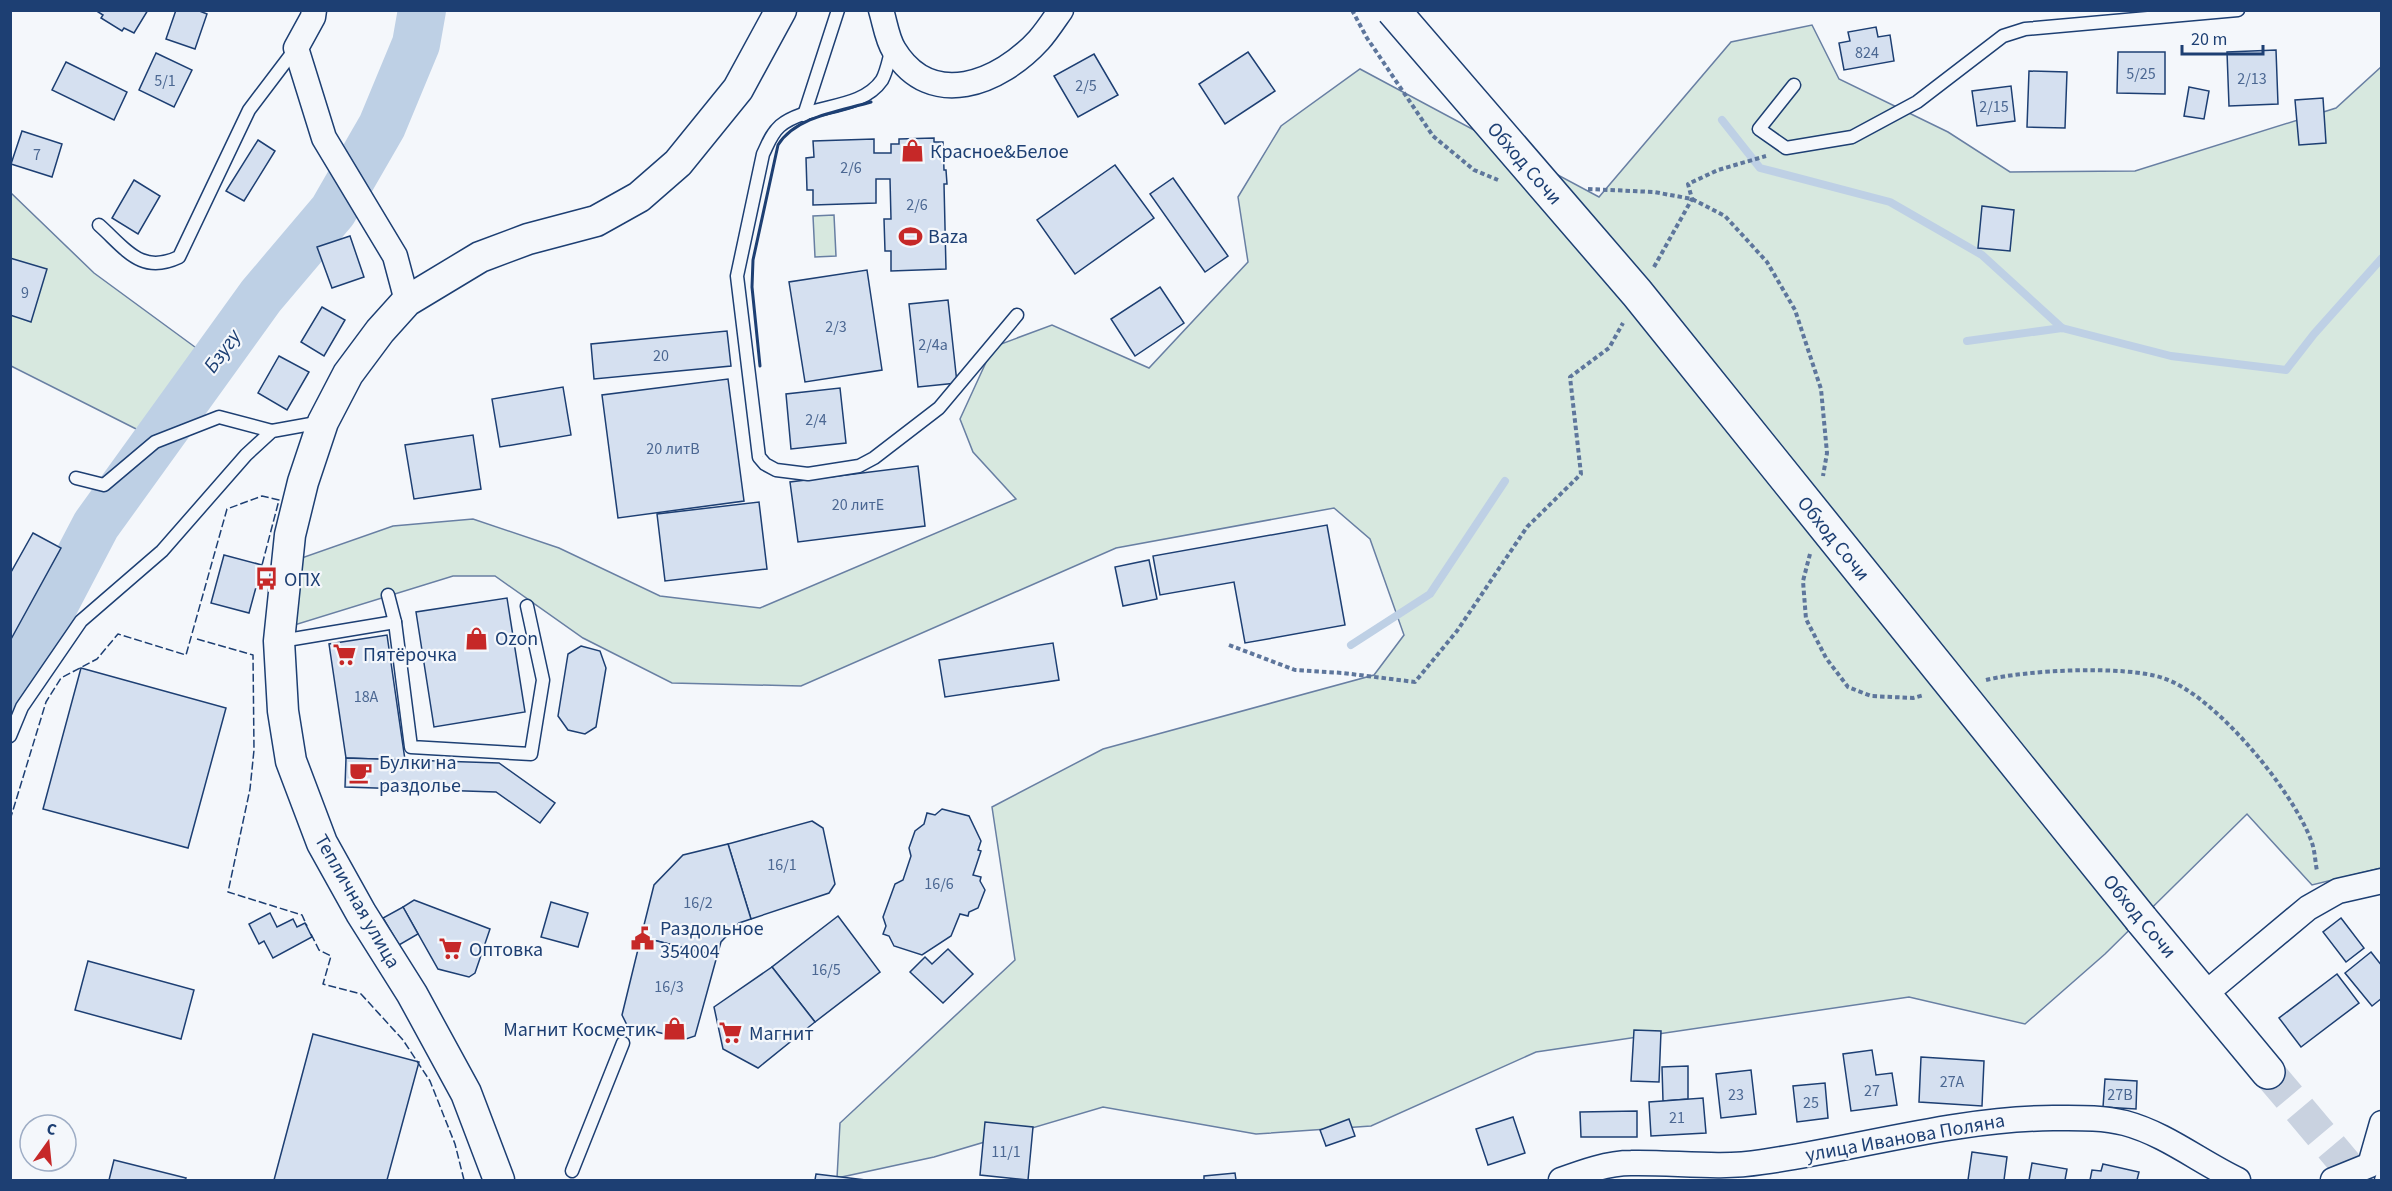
<svg xmlns="http://www.w3.org/2000/svg" width="2392" height="1191" font-family="'Source Sans 3',sans-serif">
<rect width="100%" height="100%" fill="#f4f7fb"/>
<g fill="#d7e8df" stroke="#687fa3" stroke-width="1.5">
<polygon points="1812,25 1839,79 1948,132 2010,172 2135,171 2336,108 2381,67 2381,868 2312,885 2247,814 2105,954 2025,1024 1909,997 1536,1052 1371,1126 1256,1134 1103,1107 934,1157 837,1178 840,1123 1015,960 992,807 1103,749 1374,675 1404,635 1370,539 1334,508 1116,548 801,686 672,683 583,638 495,576 453,576 288,627 293,561 393,526 473,519 559,548 660,596 760,608 1016,499 973,452 960,419 993,347 1052,325 1149,368 1248,262 1238,197 1281,126 1360,69 1599,197 1731,42"/>
<polygon points="10,192 94,273 229,372 162,442 11,366"/>
<polygon points="834,215 836,256 815,257 813,216"/>
</g>
<g fill="none" stroke-linecap="round" stroke-linejoin="round">
<g stroke="#bed0e5" stroke-width="8">
<polyline points="1722,120 1760,168 1890,202 1982,255 2062,328"/>
<polyline points="1967,341 2062,328 2171,356 2286,370 2314,334 2382,258"/>
<polyline points="1351,645 1430,594 1505,481"/>
</g>
<polyline stroke="#bed0e5" stroke-width="48" points="10,689 96,525 261,296 333,211 382,126 416,44 422,10"/>
</g>
<g fill="#d5e0f0" stroke="#1d3f73" stroke-width="1.5">
<polygon points="95,10 148,10 134,33 124,28 122,31 101,18 103,15"/>
<polygon points="176,10 197,10 207,14 195,49 166,39"/>
<polygon points="1876,27 1878,37 1890,35 1894,61 1844,70 1839,43 1850,41 1848,32"/>
<polygon points="2276,50 2278,104 2229,106 2227,52"/>
<polygon points="1248,52 1275,91 1225,124 1199,84"/>
<polygon points="2118,52 2165,52 2165,94 2117,93"/>
<polygon points="156,53 192,70 174,107 139,90"/>
<polygon points="1094,54 1118,95 1078,117 1054,76"/>
<polygon points="66,62 127,92 114,120 52,90"/>
<polygon points="2029,71 2067,72 2065,128 2027,127"/>
<polygon points="2011,86 2015,121 1977,126 1972,91"/>
<polygon points="2189,87 2209,91 2204,119 2184,116"/>
<polygon points="2323,98 2326,143 2299,145 2295,100"/>
<polygon points="22,131 62,144 52,177 11,164"/>
<polygon points="934,138 934,142 943,142 944,170 946,170 947,184 944,184 946,269 891,271 891,251 885,251 884,219 891,219 890,179 876,179 876,203 813,205 813,190 807,190 806,158 814,157 813,141 874,139 874,153 891,153 891,144 899,144 899,139"/>
<polygon points="258,140 275,151 244,201 226,191"/>
<polygon points="1115,165 1154,218 1075,274 1037,220"/>
<polygon points="1173,178 1228,256 1205,272 1150,194"/>
<polygon points="134,180 160,196 138,234 112,218"/>
<polygon points="1982,206 2014,210 2010,251 1978,248"/>
<polygon points="350,236 364,277 332,288 317,247"/>
<polygon points="10,258 47,269 31,322 10,315"/>
<polygon points="867,270 882,370 805,382 789,282"/>
<polygon points="1160,287 1184,323 1135,356 1111,319"/>
<polygon points="948,300 957,383 918,387 909,304"/>
<polygon points="322,307 345,320 324,356 301,342"/>
<polygon points="727,331 731,366 594,379 591,344"/>
<polygon points="279,356 309,372 287,410 258,393"/>
<polygon points="728,379 744,501 618,518 602,395"/>
<polygon points="563,387 571,435 500,447 492,399"/>
<polygon points="840,388 846,443 791,449 786,394"/>
<polygon points="473,435 481,489 414,499 405,445"/>
<polygon points="918,466 925,526 798,542 790,482"/>
<polygon points="759,502 767,569 665,581 657,514"/>
<polygon points="1327,525 1345,625 1245,643 1234,582 1160,595 1153,556"/>
<polygon points="33,533 61,548 10,641 10,574"/>
<polygon points="224,555 262,565 249,613 211,603"/>
<polygon points="1149,560 1157,599 1123,606 1115,567"/>
<polygon points="507,598 525,712 434,727 416,612"/>
<polygon points="387,635 405,760 346,758 329,644"/>
<polygon points="1053,643 1059,680 945,697 939,660"/>
<polygon points="581,646 600,651 606,668 596,727 585,734 568,730 558,716 568,654"/>
<polygon points="81,668 226,708 188,848 43,809"/>
<polygon points="346,758 499,763 555,803 540,823 496,792 345,787"/>
<polygon points="942,809 969,816 981,841 978,850 981,851 973,875 981,877 980,881 985,890 978,908 969,912 968,916 960,914 951,936 922,955 894,946 889,936 883,934 886,926 883,917 895,884 903,880 911,856 909,848 915,831 924,824 927,813 935,815"/>
<polygon points="812,821 823,828 835,884 829,893 751,919 728,844"/>
<polygon points="728,844 751,919 739,923 721,942 717,956 641,937 654,885 683,855"/>
<polygon points="414,900 490,929 475,973 469,977 438,969 403,907"/>
<polygon points="551,902 588,913 578,947 541,937"/>
<polygon points="403,907 418,934 399,945 383,918"/>
<polygon points="270,913 277,927 293,919 297,927 305,923 312,937 273,958 264,941 259,944 249,924"/>
<polygon points="838,916 880,972 815,1022 772,967"/>
<polygon points="2341,918 2364,948 2346,962 2323,932"/>
<polygon points="641,937 717,956 695,1036 686,1039 627,1025 622,1015"/>
<polygon points="948,949 973,974 943,1003 910,972 925,957 932,964"/>
<polygon points="2371,952 2382,966 2382,998 2372,1006 2345,973"/>
<polygon points="88,961 194,990 181,1039 75,1010"/>
<polygon points="772,967 815,1022 758,1068 723,1049 714,1007"/>
<polygon points="2337,974 2359,1003 2301,1047 2279,1018"/>
<polygon points="1634,1030 1661,1031 1659,1082 1631,1081"/>
<polygon points="313,1034 419,1062 387,1180 274,1180"/>
<polygon points="1872,1050 1876,1075 1892,1073 1897,1105 1851,1111 1843,1054"/>
<polygon points="1921,1057 1984,1061 1982,1106 1919,1102"/>
<polygon points="1688,1066 1688,1099 1663,1101 1662,1067"/>
<polygon points="1751,1070 1756,1114 1721,1118 1716,1074"/>
<polygon points="2105,1079 2137,1081 2136,1109 2103,1107"/>
<polygon points="1825,1083 1828,1118 1797,1122 1793,1086"/>
<polygon points="1703,1098 1706,1133 1651,1136 1649,1102"/>
<polygon points="1637,1111 1637,1137 1581,1137 1580,1112"/>
<polygon points="1513,1117 1525,1153 1488,1165 1476,1129"/>
<polygon points="1349,1119 1355,1136 1326,1146 1320,1130"/>
<polygon points="985,1122 1033,1127 1028,1180 980,1175"/>
<polygon points="1972,1152 2007,1157 2004,1180 1968,1180"/>
<polygon points="114,1160 186,1178 185,1180 109,1180"/>
<polygon points="2032,1163 2067,1169 2065,1180 2029,1180"/>
<polygon points="2103,1164 2139,1172 2137,1180 2090,1180 2092,1170 2101,1171"/>
<polygon points="1235,1173 1236,1180 1204,1180 1204,1176"/>
<polygon points="816,1174 866,1180 815,1180"/>
</g>
<g fill="none" stroke-linecap="round" stroke-linejoin="round">
<polyline stroke="#c9d2e0" stroke-width="33" stroke-dasharray="33 16" stroke-linecap="butt" points="2268,1072 2359,1180"/>
<defs>
<g id="service">
<path d="M892,48C889,58 887,71 882,80C860,112 808,103 780,126C771,134 768,144 763,154L737,276L759,457L765,464L776,470L808,474L859,466L874,458L939,408L1017,315"/>
<polyline points="1794,85 1759,129 1786,148 1852,137 1917,102 2003,36 2025,29 2238,10"/>
<polyline points="804,115 838,10"/>
<path d="M99,225C126,249 141,275 179,257L249,110L296,48"/>
<polyline points="76,478 104,485 155,442 219,417 272,431"/>
<polyline points="388,595 395,622 411,747 531,754 543,680 527,606"/>
<polyline points="281,641 395,622"/>
<polyline points="10,736 22,707 81,621 162,551 246,455 272,431 322,422"/>
<polyline points="572,1171 623,1043"/>
<polyline points="2381,1180 2382,1177"/>
</g>
<g id="minor">
<polyline points="314,10 313,17 296,48 324,138 395,256 407,301"/>
<path d="M881,10C885,23 887,39 894,50C931,111 1000,83 1039,40C1047,31 1054,20 1061,10"/>
<polyline points="2205,994 2308,908 2338,891 2382,881"/>
<path d="M1561,1180C1583,1172 1608,1163 1631,1163C1675,1162 1718,1169 1762,1162C1860,1148 1954,1119 2053,1118C2077,1118 2101,1117 2125,1123C2166,1134 2200,1162 2238,1180"/>
<polyline points="2333,1180 2370,1165 2382,1123"/>
</g>
<polyline id="tertiary" points="499,1180 466,1093 412,994 361,913 322,843 291,761 283,711 279,641 290,535 303,482 323,422 348,374 380,331 407,301 480,257 528,239 596,221 639,197 678,163 738,89 781,10"/>
<polyline id="trunk" points="2141,919 2268,1072"/>
</defs>
<use href="#service" stroke="#1d3f73" stroke-width="15"/>
<use href="#minor" stroke="#1d3f73" stroke-width="27"/>
<use href="#tertiary" stroke="#1d3f73" stroke-width="33"/>
<use href="#trunk" stroke="#1d3f73" stroke-width="36"/>
<g stroke="#5e769c" stroke-width="4" stroke-dasharray="4.5 3" stroke-linecap="butt">
<polyline points="1352,10 1367,38 1433,136 1474,170 1498,180"/>
<polyline points="1588,189 1654,192 1692,199 1725,216 1767,262 1795,310 1821,389 1827,453 1823,476"/>
<polyline points="1654,267 1692,199 1688,184 1718,170 1766,156"/>
<polyline points="1810,554 1803,581 1806,619 1826,658 1848,687 1871,696 1913,698 1924,695"/>
<polyline points="1229,645 1295,670 1343,673 1415,682 1457,631 1527,527 1581,474 1570,377 1609,348 1623,323"/>
<path d="M1986,680C2026,670 2125,665 2163,678C2215,695 2292,790 2311,840C2315,850 2315,861 2317,871"/>
</g>
<use href="#service" stroke="#f4f7fb" stroke-width="12"/>
<use href="#minor" stroke="#f4f7fb" stroke-width="24"/>
<use href="#tertiary" stroke="#f4f7fb" stroke-width="30"/>
<use href="#trunk" stroke="#f4f7fb" stroke-width="33"/>
<defs>
<polyline id="trunk-bridge" points="1393,10 1637,293 2141,919"/>
</defs>
<use href="#trunk-bridge" stroke="#1d3f73" stroke-width="36" stroke-linecap="butt"/>
<use href="#trunk-bridge" stroke="#f4f7fb" stroke-width="33"/>
<g stroke="#1d3f73" stroke-width="1.5" stroke-dasharray="8 3" stroke-linecap="butt">
<polyline points="197,639 253,655 254,750 250,789 228,892 302,915 307,926"/>
<polyline points="10,820 46,702 61,678 97,659 118,634 186,655 227,509 262,496 279,500 262,565"/>
<polyline points="311,934 319,950 331,956 323,984 361,994 403,1040 430,1081 455,1144 464,1180"/>
</g>
<path stroke="#1d3f73" stroke-width="3" d="M760,366L752,287L753,260L778,145C796,116 841,111 871,102"/>
</g>
<defs>
<symbol id="shop-bare" viewBox="-9 -9 18 18"><path d="M-5-2.5h2.3a2.7 3.5 0 0 1 5.4 0H5L5.5 6h-11ZM-1.5-2.5h3a1.5 2.3 0 0 0-3 0Z" fill="#c62828" stroke="#f4f7fb" stroke-width="2.5" paint-order="stroke"/></symbol>
<symbol id="stadium-bare" viewBox="-9 -9 18 18"><path d="M0-5a6.5 5 0 1 0 0 10a6.5 5 0 1 0 0-10ZM-3.5-1.8h7v3.6h-7Z" fill="#c62828" stroke="#f4f7fb" stroke-width="2.5" paint-order="stroke"/></symbol>
<symbol id="bus-bare" viewBox="-9 -9 18 18"><path d="M-5-6H5V4H4V6H2V4H-2V6H-4V4H-5ZM-3.5-4V0h7V-4ZM-3.5 1.2v1.5H-2V1.2ZM2 1.2v1.5H3.5V1.2Z" fill="#c62828" stroke="#f4f7fb" stroke-width="2.5" paint-order="stroke"/></symbol>
<symbol id="supermarket-bare" viewBox="-9 -9 18 18"><path d="M-6-5.5h2.5l.6 2H6L4.5 2H-2.5L-4.4-4H-6ZM-1.5 3.2a1.3 1.3 0 1 0 .1 0ZM3 3.2a1.3 1.3 0 1 0 .1 0Z" fill="#c62828" stroke="#f4f7fb" stroke-width="2.5" paint-order="stroke"/></symbol>
<symbol id="cafe-bare" viewBox="-9 -9 18 18"><path d="M-5.5-4.5H6V0H3Q3 3.5 0 3.5H-2.5Q-5.5 3.5-5.5 0ZM3-3.2v2h1.7v-2ZM-6 4.5H4V6H-6Z" fill="#c62828" stroke="#f4f7fb" stroke-width="2.5" paint-order="stroke"/></symbol>
<symbol id="civic-bare" viewBox="-9 -9 18 18"><path d="M-.6-6.5H3V-4.5H.6V-3L4-1V1h2V6H-6V1h2V-1L-.6-3ZM-1.2 2.5V6h2.4V2.5Z" fill="#c62828" stroke="#f4f7fb" stroke-width="2.5" paint-order="stroke"/></symbol>
</defs>
<g fill-rule="evenodd">
<use href="#shop-bare" x="896" y="134" width="33" height="33"/>
<use href="#stadium-bare" x="894" y="220" width="33" height="33"/>
<use href="#bus-bare" x="250" y="562" width="33" height="33"/>
<use href="#shop-bare" x="460" y="622" width="33" height="33"/>
<use href="#supermarket-bare" x="328" y="638" width="33" height="33"/>
<use href="#cafe-bare" x="344" y="756" width="33" height="33"/>
<use href="#civic-bare" x="626" y="922" width="33" height="33"/>
<use href="#supermarket-bare" x="434" y="932" width="33" height="33"/>
<use href="#shop-bare" x="658" y="1012" width="33" height="33"/>
<use href="#supermarket-bare" x="714" y="1016" width="33" height="33"/>
</g>
<g text-anchor="middle" stroke-width="4.5" stroke-linejoin="round" paint-order="stroke">
<g font-size="16" fill="#4b6792">
<text x="1867" y="58">824</text>
<text x="2141" y="79">5/25</text>
<text x="2252" y="84">2/13</text>
<text x="165" y="86">5/1</text>
<text x="1086" y="91">2/5</text>
<text x="1994" y="112">2/15</text>
<text x="37" y="160">7</text>
<text x="851" y="173">2/6</text>
<text x="917" y="210">2/6</text>
<text x="25" y="298">9</text>
<text x="836" y="332">2/3</text>
<text x="933" y="350">2/4а</text>
<text x="661" y="361">20</text>
<text x="816" y="425">2/4</text>
<text x="673" y="454">20 литВ</text>
<text x="858" y="510">20 литЕ</text>
<text x="366" y="702">18А</text>
<text x="782" y="870">16/1</text>
<text x="939" y="889">16/6</text>
<text x="698" y="908">16/2</text>
<text x="826" y="975">16/5</text>
<text x="669" y="992">16/3</text>
<text x="1952" y="1087">27А</text>
<text x="1872" y="1096">27</text>
<text x="1736" y="1100">23</text>
<text x="2120" y="1100">27В</text>
<text x="1811" y="1108">25</text>
<text x="1677" y="1123">21</text>
<text x="1006" y="1157">11/1</text>
</g>
<g font-size="20" fill="#1d3f73" stroke="#f4f7fb" text-anchor="start">
<text x="930" y="158">Красное&amp;Белое</text>
<text x="928" y="243">Baza</text>
<text x="284" y="586">ОПХ</text>
<text x="495" y="645">Ozon</text>
<text x="363" y="661">Пятёрочка</text>
<text x="379" y="769">Булки на<tspan x="379" dy="23">раздолье</tspan></text>
<text x="660" y="935">Раздольное<tspan x="660" dy="23">354004</tspan></text>
<text x="469" y="956">Оптовка</text>
<text x="656" y="1036" text-anchor="end">Магнит Косметик</text>
<text x="749" y="1040">Магнит</text>
</g>
<g font-size="20" fill="#1d3f73" stroke="#f4f7fb">
<text transform="translate(1525 163) rotate(49)" y="7">Обход Сочи</text>
<text transform="translate(1834 538) rotate(51)" y="7">Обход Сочи</text>
<text transform="translate(358 901) rotate(60)" y="7">Тепличная улица</text>
<text transform="translate(2140 916) rotate(50)" y="7">Обход Сочи</text>
<text transform="translate(1905 1137) rotate(-10)" y="7">улица Иванова Поляна</text>
</g>
<g font-size="21" font-style="italic" fill="#1d3f73" stroke="#f4f7fb">
<text transform="translate(222 351) rotate(-54)" y="7">Бзугу</text>
</g>
</g>
<rect width="2392" height="1191" fill="none" stroke="#1d3f73" stroke-width="24"/>
<g transform="translate(48 1143) rotate(15)"><circle r="28" fill="#f4f7fb" stroke="#9eadc5" stroke-width="1.5"/>
<path d="M0-4.5L10 22L0 15L-10 22Z" fill="#c62828"/>
<text y="-9" font-size="16" font-weight="bold" text-anchor="middle" fill="#1d3f73">С</text>
</g>
<path d="M2182 45v9h81v-9" fill="none" stroke="#1d3f73" stroke-width="3"/>
<text x="2191" y="45" font-size="18" fill="#1d3f73" stroke="#f4f7fb" stroke-width="4.5" paint-order="stroke">20 m</text>
</svg>
